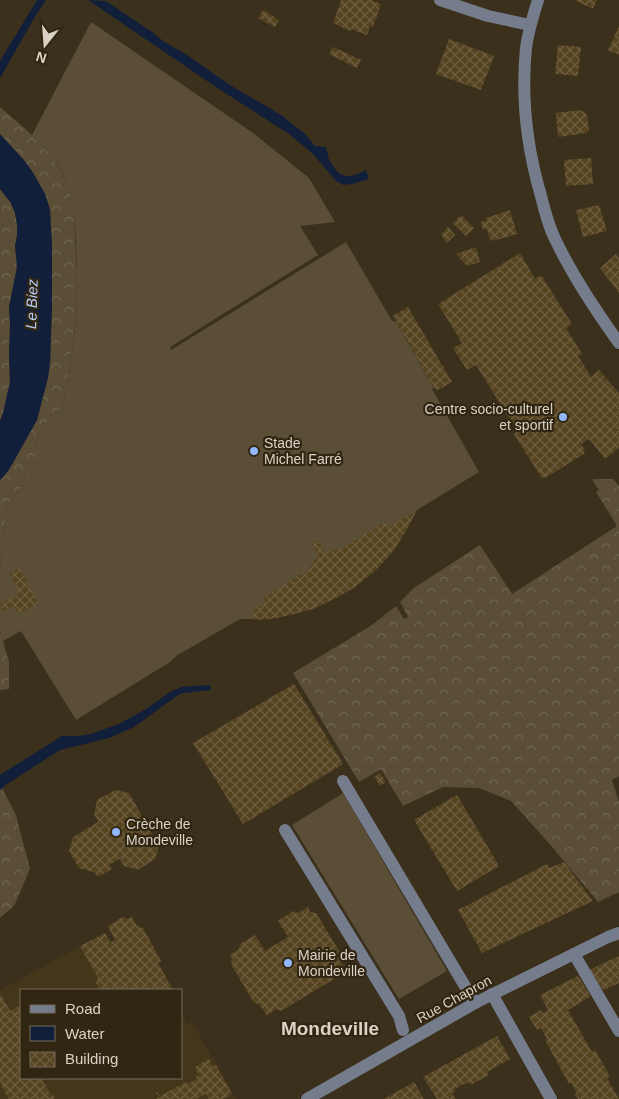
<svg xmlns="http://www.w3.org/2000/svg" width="619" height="1099" font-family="Arial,sans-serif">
<defs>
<pattern id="forest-crowns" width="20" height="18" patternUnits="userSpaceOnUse" patternTransform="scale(1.25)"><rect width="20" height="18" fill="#5a4e37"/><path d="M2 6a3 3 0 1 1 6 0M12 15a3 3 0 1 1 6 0" fill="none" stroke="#716752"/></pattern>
<pattern id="building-cross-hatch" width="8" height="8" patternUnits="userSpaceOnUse" patternTransform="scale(1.25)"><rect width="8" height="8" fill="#564421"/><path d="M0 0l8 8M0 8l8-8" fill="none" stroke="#6e5e40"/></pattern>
</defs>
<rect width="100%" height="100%" fill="#3b301c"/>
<polygon fill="#44361a" points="123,917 128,919 132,917 137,926 143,928 161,961 158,963 173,990 21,990 21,1078 181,1078 181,1014 187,1024 192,1022 236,1099 0,1099 0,990 105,933 110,942 115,940 108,926"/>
<g fill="#5a4e37">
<path d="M91,22L253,133L309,178L335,222L300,226L318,255L170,347L171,350L346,242L392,321L396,322L434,388L432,389L479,472L417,510L408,527L394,550L355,587L341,595L319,606L295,614L269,619H240L176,656L170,662L76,720L21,631L3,641L0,631V568L7,504L45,458L35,443L51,415L63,408C67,381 72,355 75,329C78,300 77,270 76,241C74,220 73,200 66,181C59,163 45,148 32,135Z"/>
<polygon points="343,793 447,971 399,999 292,825"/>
</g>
<g fill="url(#forest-crowns)">
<path d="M0,107C23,127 48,146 62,173C73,193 74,215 75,237C77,267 78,298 75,328C72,355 67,381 63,408L51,415L35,443L45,458L7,504L0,568V480L4,477L37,420L50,363L52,306V246L50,210L45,194L32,171L23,159L0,134Z"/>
<polygon points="0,189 11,203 15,213 17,224 17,236 15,245 17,267 9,307 10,325 9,355 10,382 3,413 0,421"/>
<polygon points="593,479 613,479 619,486 619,776 612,780 619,802 619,892 598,902 553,848 511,801 479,788 443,787 403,806 381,769 359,782 293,673 372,625 396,606 404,619 408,617 400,602 414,588 480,545 512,594 617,526 596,492 599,490 593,481"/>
<polygon points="0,631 9,662 9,689 0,690"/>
<polygon points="2,788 16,815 30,869 14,906 0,918 0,790"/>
</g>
<g fill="#121f3b">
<polygon points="37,0 46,0 36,15 0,78 0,61"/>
<path d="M88,0L106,1L155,34L163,41L187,55L230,85L281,115L305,134L315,146L326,147C327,151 328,156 329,160C331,163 334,167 336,170C345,181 356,175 366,170L369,179L352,184L343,185L336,181L312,153L289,134L216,87Z"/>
<polygon points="0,134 23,159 32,171 45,194 50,210 52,246 52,306 50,363 48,378 37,420 9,470 0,480 0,421 3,413 10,382 9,355 10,325 9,307 17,267 15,245 17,236 17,224 15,213 11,203 0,189"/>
<polygon points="210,685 211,690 184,693 178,695 134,727 109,738 60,750 7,784 0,790 0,775 62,736 78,736 91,734 119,724 146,709 170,692 181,687"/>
</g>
<g fill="url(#building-cross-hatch)">
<polygon points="341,0 371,0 381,4 373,27 370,26 367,35 351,29 350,31 333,23"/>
<polygon points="574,0 597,0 593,9"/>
<polygon points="263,10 279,20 275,27 258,18"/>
<polygon points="619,26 619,55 608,50"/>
<polygon points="449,39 494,56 481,90 436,74"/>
<polygon points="558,45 581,47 578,76 555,74"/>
<polygon points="333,47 361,60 357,68 329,54"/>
<polygon points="580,110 580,111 583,111 587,115 589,130 586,133 558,137 556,113"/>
<polygon points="591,158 593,184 566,186 564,160"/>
<polygon points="599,205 607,231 583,237 576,210"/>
<polygon points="510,210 517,234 493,241 492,239 490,240 487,229 483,230 481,222 487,221 486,218"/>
<polygon points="461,215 474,228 466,236 453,223"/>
<polygon points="448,227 455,235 447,243 441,235"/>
<polygon points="476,247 480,262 467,266 456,254"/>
<polygon points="520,253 535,279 541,275 572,324 566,328 582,354 578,356 591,377 599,370 619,393 619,448 605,459 589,439 581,444 585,450 584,454 545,478 541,477 514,434 516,429 476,365 467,370 453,348 462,343 438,304"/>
<polygon points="616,254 619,258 619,293 600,268"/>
<polygon points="408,307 452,382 436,391 393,316"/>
<polygon points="417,510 408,527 394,550 377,569 355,587 332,600 313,609 277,618 255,620 250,612 266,603 263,598 308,570 313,562 319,556 311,544 317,540 325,553 333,550 341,549 385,522 388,527"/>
<polygon points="19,568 38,603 18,614 13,606 3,611 0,604 20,594 9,573"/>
<polygon points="294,684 343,764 243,824 193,743"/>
<polygon points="380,773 386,782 380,786 374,777"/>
<polygon points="115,790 129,793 159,846 155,859 138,870 124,866 120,859 109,865 112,869 98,877 94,872 93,872 79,868 69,851 73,837 98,822 94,814 97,800"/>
<polygon points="457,795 499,866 457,891 414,820"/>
<polygon points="564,862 593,901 482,953 458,910 547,864 549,868"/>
<polygon points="308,907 310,912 316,913 339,951 337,956 345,968 335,974 334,979 281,1011 276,1009 267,1016 259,1004 254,1003 231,964 232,959 230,955 239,949 240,944 255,935 265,951 288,937 278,921 293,911 298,913"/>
<polygon points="123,917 128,919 132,917 137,926 143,928 161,961 158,963 173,990 100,990 95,982 98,978 80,946 105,933 110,942 115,940 108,926"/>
<polygon points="619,956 619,983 604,990 596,984 589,970"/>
<polygon points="578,976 591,996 568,1010 592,1052 595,1050 610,1076 607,1078 619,1099 578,1099 575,1094 577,1093 571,1083 569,1084 545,1040 547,1039 541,1028 537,1030 529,1017 541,1010 543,1013 548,1010 540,995"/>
<polygon points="0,993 10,1011 21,1005 21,1078 41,1078 51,1095 53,1094 55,1099 9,1099 0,1083"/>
<polygon points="497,1036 510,1059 487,1072 489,1075 471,1085 469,1082 454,1089 456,1091 452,1093 456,1099 437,1099 423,1077"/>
<polygon points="209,1059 213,1067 216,1065 232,1094 223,1099 209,1099 206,1094 197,1099 156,1099 159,1097 156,1093 158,1092 160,1096 186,1082 187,1084 197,1079 196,1076 199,1075 195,1067"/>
<polygon points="414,1082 424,1099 384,1099"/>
</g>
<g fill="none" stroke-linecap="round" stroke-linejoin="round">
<g stroke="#757d8d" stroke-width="12">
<polyline points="440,0 488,16 530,25"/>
<path d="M538,0C533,16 528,32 526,48C521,98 527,148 541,196C545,212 549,228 557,243C574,278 596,311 619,343"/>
<polyline points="343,781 475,1003"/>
<polyline points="285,830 399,1016 403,1030"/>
<polyline points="574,954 619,1031"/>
<polyline points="492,994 551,1099"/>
<polyline points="307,1099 475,1003 608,937 619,933"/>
</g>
</g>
<g fill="#93b7fd" stroke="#312612" stroke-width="2">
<circle cx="563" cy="417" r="5"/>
<circle cx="254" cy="451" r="5"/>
<circle cx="116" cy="832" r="5"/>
<circle cx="288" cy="963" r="5"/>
</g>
<g text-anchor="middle" stroke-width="4.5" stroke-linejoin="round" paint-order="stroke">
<g font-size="14" fill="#d9d2c5" stroke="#312612" text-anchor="start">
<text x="553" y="414" text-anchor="end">Centre socio-culturel<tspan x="553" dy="16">et sportif</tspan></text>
<text x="264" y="448">Stade<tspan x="264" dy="16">Michel Farré</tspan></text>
<text x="126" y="829">Crèche de<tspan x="126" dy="16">Mondeville</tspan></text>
<text x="298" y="960">Mairie de<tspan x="298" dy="16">Mondeville</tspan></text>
</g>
<g font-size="14" fill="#d9d2c5" stroke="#312612">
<text transform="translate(454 999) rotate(-29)" y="5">Rue Chapron</text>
</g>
<g font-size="15" font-style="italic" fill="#b5cdfb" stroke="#312612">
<text transform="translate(32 304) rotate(-88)" y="5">Le Biez</text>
</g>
<g font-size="19" font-weight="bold" fill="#d9d2c5" stroke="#312612">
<text x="330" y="1035">Mondeville</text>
</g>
</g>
<rect x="20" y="989" width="162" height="90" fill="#312612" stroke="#746b5a"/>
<rect x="30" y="1005" width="25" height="8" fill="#757d8d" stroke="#746b5a"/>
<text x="65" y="1014" font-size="15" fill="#d9d2c5">Road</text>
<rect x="30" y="1026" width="25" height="15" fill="#121f3b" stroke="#746b5a"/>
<text x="65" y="1039" font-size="15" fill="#d9d2c5">Water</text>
<rect x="30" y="1052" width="25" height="15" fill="url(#building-cross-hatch)" stroke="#746b5a"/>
<text x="65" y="1064" font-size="15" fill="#d9d2c5">Building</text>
<g transform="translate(45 45) rotate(197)" stroke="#312612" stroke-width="4" paint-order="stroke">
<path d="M0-4L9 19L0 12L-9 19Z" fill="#d9d2c5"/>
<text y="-8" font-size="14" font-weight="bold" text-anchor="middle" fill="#d9d2c5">N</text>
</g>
</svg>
